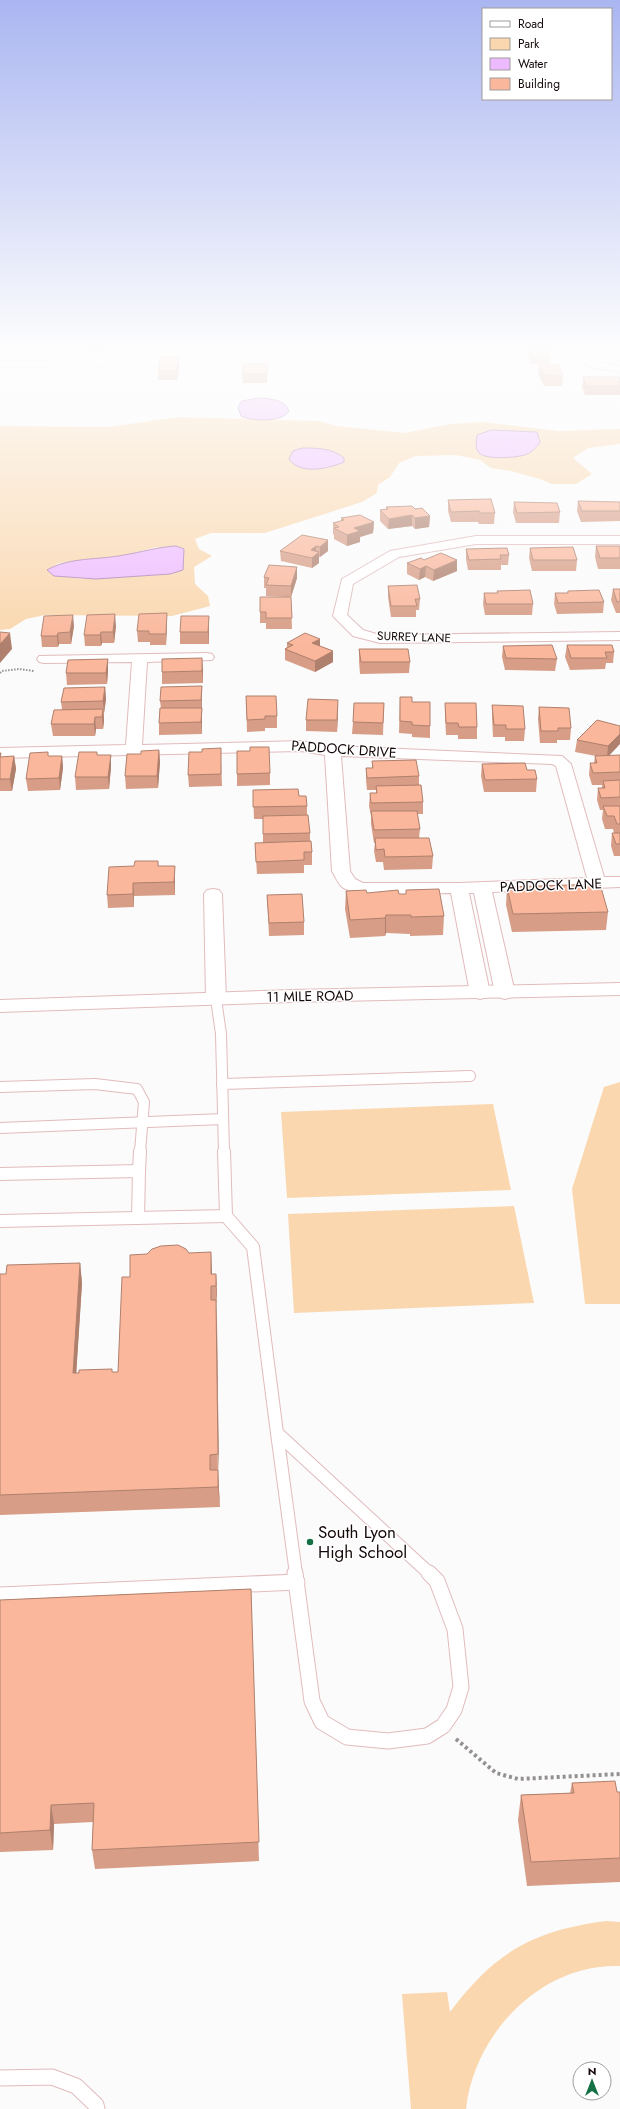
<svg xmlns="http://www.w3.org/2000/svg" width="620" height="2109" font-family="Jost,sans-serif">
<rect width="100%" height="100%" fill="#fbfbfb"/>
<g fill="#fad7ae" fill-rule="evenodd">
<path d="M179,417L318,421L337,426L404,433L451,424L482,422L559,431L616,429H620V444L588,448L573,458L592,474L576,484H552L540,479L511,471L491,468L480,460L456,455L416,456L399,463L390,477L378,485L377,493L362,502L265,533H211L195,539L199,549L212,556L194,567L195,584L208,596L210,606L172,616L45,615L26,619L10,629L0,630V426L109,427ZM491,430L536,432L538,446L527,454ZM302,448L330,450V468H320ZM157,547L170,574L96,579L71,578L47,570L59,563L126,555Z"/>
<polygon points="620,1082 620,1304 585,1304 572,1189 604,1087"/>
<polygon points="493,1104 511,1190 287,1198 281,1112"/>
<polygon points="514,1206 534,1303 294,1313 288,1214"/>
<path d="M606,1921L620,1922V1966C541,1963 474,2034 466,2109H411L402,1994L447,1992L450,2012C495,1952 532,1931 606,1921Z"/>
</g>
<g fill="#eebaff" stroke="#ac84b5">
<path d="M259,398C271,399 284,399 289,411C282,423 251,421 241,416L238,407L242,401Z"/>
<path d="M491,430L537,432L540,442C538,446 532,452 527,454C519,458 485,460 479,453C475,448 476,441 477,435Z"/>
<path d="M302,448C317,448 332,448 344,458V462C328,469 300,475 289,459L293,451Z"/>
<path d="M176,546L184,549L183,570L170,574L96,579L54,576L47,570C69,557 99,560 124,555C142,552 158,547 176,546Z"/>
</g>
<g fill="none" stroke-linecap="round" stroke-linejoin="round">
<defs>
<polyline id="service-far3" points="0,364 167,362"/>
<g id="service-far2">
<polyline points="216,999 221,1034 224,1152"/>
<polyline points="222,1084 470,1076"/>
<polyline points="0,1087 95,1084 137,1089 144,1102 140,1152"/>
<polyline points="0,1128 223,1119"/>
</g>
<g id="service-far1">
<polyline points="139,1171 140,1151"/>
<polyline points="0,1174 139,1171 138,1218"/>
<polyline points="226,1216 253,1247 277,1433"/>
<polyline points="0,1221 226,1216 224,1151"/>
<polyline points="277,1433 430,1574"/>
<polyline points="277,1433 296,1574"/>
</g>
<g id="service">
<polyline points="295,1573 312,1701 322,1722 347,1737 388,1741 427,1736 443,1726 454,1710 461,1687 455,1629 437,1581 429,1573"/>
<polyline points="0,1595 297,1582"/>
<polyline points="0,2078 52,2077 76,2086 96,2105 97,2109"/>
</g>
<g id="minor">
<polygon points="577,350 587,350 596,362 620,366 620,372 588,367"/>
<polygon points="476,536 620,536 620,544 476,544 399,557 353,584 347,615 363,630 380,635 620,632 620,640 380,643 353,636 333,616 342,579 390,551"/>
<path d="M207,653L212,654L214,657L212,660L147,662L142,745L301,741L333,746L562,756L571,764L604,877H620V887L492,892L515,993L512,997L505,999L498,997L495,993L474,893H469L490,993L487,997L480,999L473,997L470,993L451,893C430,893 356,898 342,887C338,883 335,876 332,871L325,755L301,751L0,758V748L126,745L132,662L44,663L39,662L37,659L39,656ZM341,756L552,764L556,766L587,878L459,883H363L355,879L350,871Z"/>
<polygon points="213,889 219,890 222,894 226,999 223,1003 216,1005 209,1003 206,999 204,894 207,890"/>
</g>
<polygon id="tertiary" points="620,983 620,995 292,1002 0,1012 0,1000 292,990"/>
</defs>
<use href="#service-far3" stroke="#e2bbbd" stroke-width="7"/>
<use href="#service-far2" stroke="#e2bbbd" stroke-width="12"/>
<use href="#service-far1" stroke="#e2bbbd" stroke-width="14"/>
<use href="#service" stroke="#e2bbbd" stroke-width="17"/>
<use href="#minor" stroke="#e2bbbd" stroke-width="2"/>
<use href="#tertiary" stroke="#e2bbbd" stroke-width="2"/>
<polyline stroke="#959090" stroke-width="2" stroke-dasharray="1.5 1.5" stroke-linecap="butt" points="0,673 2,671 19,669 34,671"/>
<polyline stroke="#959090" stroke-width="4" stroke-dasharray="3 3" stroke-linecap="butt" points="456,1739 496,1773 518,1779 620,1774"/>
<use href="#service-far3" stroke="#fff" stroke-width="6"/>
<use href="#service-far2" stroke="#fff" stroke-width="10"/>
<use href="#service-far1" stroke="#fff" stroke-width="12"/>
<use href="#service" stroke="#fff" stroke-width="15"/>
<use href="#minor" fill="#fff" fill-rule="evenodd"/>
<use href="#tertiary" fill="#fff" fill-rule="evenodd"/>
</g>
<g fill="#d79d86">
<rect x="91" y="350" width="13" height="2"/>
<polygon points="528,350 531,350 551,355 550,364 531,364 528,353"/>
<polygon points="267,364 267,383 243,383 242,374"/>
<polygon points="539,365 563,376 562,386 544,386 538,374"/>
<polygon points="179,366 177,380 158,380 158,371"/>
<polygon points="583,377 620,380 620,395 585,395 582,387"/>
<polygon points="448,500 495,513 494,524 479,524 478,522 451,522 448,511"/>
<polygon points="578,501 620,502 620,521 581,522 577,511"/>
<polygon points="514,502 560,512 559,523 516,523 513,512"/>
<polygon points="386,507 415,509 430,516 429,527 415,529 412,526 388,529 380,521 380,510 386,509"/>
<polygon points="341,518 374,522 373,533 360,537 360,542 347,546 334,539 334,535 333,534 333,523 341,521"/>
<polygon points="328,540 328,551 320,557 319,557 319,563 312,568 281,561 280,551"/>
<polygon points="596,546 620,546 620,569 598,569 595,557"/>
<polygon points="530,548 577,560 576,571 532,571 529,558"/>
<polygon points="466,549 509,555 508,565 501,565 501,570 468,570 466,559"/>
<polygon points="407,563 457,571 433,581 425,577 419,580 407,574"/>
<polygon points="264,577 297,578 291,597 292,629 266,629 266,623 260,623 260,597 285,597 266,596 266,588 264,588"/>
<polygon points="388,586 420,599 419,610 416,610 416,617 391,617 388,597"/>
<polygon points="613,589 620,589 620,613 616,613 611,600"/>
<polygon points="497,591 533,604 532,615 485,615 483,604 484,593 497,593"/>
<polygon points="568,591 604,602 603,613 557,614 554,604 555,593 567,593"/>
<polygon points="209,616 209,644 180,644 180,632"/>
<polygon points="167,624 166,645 150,645 150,642 138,642 137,631"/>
<polygon points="74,626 71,644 59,644 58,647 42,647 41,636"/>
<polygon points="116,626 114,643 102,643 101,646 85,646 84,635"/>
<polygon points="320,639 320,646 333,651 333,662 315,672 285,660 285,649 287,647 287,643"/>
<polygon points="567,645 614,652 613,663 606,663 605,669 570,670 565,657"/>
<polygon points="503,646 557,659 555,671 505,670 502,657"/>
<polygon points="359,649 410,662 409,673 360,674 359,661"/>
<polygon points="108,659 108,671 107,684 67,685 66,673"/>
<polygon points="203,670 203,683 162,684 162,672"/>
<polygon points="202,686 202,734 159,735 159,723 161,708 160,701"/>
<polygon points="105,687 106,699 104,713 104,721 103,729 96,729 95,736 53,736 51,724 62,709 61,702"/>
<polygon points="246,696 277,716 277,728 265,728 265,731 247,732"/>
<polygon points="400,697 412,702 430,726 430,738 412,737 412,734 399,733"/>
<polygon points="384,703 383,735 352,734 353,722"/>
<polygon points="445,703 477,727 477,739 458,739 458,735 446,735 445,715"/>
<polygon points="492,705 525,729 524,741 505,741 505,737 493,737 492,717"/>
<polygon points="539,707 571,728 570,740 557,740 557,743 540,743 538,719"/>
<polygon points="338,712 337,732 306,731 306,720"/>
<polygon points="620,726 609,756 620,755 620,856 614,856 611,846 612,833 614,833 613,829 605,829 602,819 603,810 600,810 597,800 598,788 602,788 602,785 592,785 589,775 590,763 594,763 595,756 596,756 575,752 577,740"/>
<polygon points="159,750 160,762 158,788 126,789 125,776 141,754"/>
<polygon points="237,751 250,751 270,773 270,785 237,786"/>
<polygon points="97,752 97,755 111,755 111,767 109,789 76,790 75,777"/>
<polygon points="0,753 1,753 1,757 14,756 16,769 12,791 0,791"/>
<polygon points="49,756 62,756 63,768 60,790 28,791 26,779"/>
<polygon points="221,760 222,786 189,787 188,775"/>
<polygon points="372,761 419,776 419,785 423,802 423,814 417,814 420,829 419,838 433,856 432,869 384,870 383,862 376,862 374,851 375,843 374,843 371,824 371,816 369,806 370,793 376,793 376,790 367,790 366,780 366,768 372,768"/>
<polygon points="482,764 527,770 537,779 536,792 484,792 481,776"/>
<polygon points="253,790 299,796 307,806 307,815 310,833 310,841 312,852 312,865 304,865 304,873 257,874 255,843 263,843 263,819 254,819"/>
<polygon points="158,866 175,878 175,895 134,896 134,907 108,908 107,895"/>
<polygon points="507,887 608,912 606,930 512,932 506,905"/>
<polygon points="406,890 444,916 443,935 410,936 410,934 386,933 385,936 350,938 345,909 346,891 367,893 399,894 406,894"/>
<polygon points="267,895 304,922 304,935 269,936"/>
<polygon points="189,1253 212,1274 216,1274 217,1294 216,1306 218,1474 220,1507 0,1515 0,1274 6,1274 80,1263 82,1283 76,1373 112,1369 112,1372 118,1372 130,1277"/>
<polygon points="251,1589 259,1861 95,1869 92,1850 93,1822 54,1824 53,1850 0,1852 0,1600"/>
<polygon points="572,1783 617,1792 620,1792 620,1882 527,1886 518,1820 521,1795 570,1793"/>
</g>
<g fill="#af806d">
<polygon points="179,357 179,366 177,380 177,371"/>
<polygon points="412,515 412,526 388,529 389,519"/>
<polygon points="430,516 429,527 415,529 415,518"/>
<polygon points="374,522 373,533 360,537 360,542 347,546 347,535 354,528"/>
<polygon points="328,540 328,551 320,557 320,547"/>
<polygon points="316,546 316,554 319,552 319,563 312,568 312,558 311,550"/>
<polygon points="457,560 457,571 433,581 434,570"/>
<polygon points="426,566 425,577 419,580 420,569"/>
<polygon points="297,567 297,578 291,597 291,586"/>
<polygon points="167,613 167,624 166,645 166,634"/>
<polygon points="115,614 116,626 114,643 113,632"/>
<polygon points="73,615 74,626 71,644 70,632"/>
<polygon points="209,616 209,644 208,632"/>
<polygon points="101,632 102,643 101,646 100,635"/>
<polygon points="10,633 12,649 0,663 0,644"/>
<polygon points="58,633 59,644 58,647 57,636"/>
<polygon points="320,639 320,650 312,643"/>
<polygon points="333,651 333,662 315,672 315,661"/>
<polygon points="202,658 203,670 203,683 202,671"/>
<polygon points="108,659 108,671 107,684 106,673"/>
<polygon points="202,686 202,734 201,722"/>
<polygon points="105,687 106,699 104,713 103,701"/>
<polygon points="338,700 338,712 337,732 337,720"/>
<polygon points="103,709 104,721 103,729 102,717"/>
<polygon points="95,717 96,729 95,736 94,724"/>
<polygon points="620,734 620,744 607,758 608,746"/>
<polygon points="159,750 160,762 158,788 157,776"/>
<polygon points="111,755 111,767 109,789 108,777"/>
<polygon points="14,756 16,769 12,791 10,779"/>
<polygon points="62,756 63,768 60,790 59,778"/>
<polygon points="175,866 175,895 174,882"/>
<polygon points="133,883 134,896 134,907 133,894"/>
<polygon points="386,915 386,933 385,936 385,918"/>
<polygon points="211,1252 212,1272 212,1286 211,1274"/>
<polygon points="80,1263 82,1283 75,1394 73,1373"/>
<polygon points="216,1274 217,1294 217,1306 216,1286"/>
<polygon points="216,1300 217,1320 219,1474 218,1454"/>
<polygon points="218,1470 219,1490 220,1507 218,1487"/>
<polygon points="51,1805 54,1824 53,1850 50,1830"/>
</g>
<g fill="#fab79c" stroke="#af806d">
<polygon points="531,350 549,350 551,355 532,355"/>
<polygon points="160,357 179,357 177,371 158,371"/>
<polygon points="243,364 267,364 267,374 242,374"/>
<polygon points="539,365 558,365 563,376 545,376"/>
<polygon points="583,377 619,377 620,380 620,386 586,386"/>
<polygon points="491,499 495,513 480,513 479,511 451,512 448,500"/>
<polygon points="578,501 620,502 620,511 582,511"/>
<polygon points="514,502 557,503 560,512 517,513"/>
<polygon points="412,506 415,509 422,508 430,516 415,518 412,515 389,519 380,510 388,509 386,507"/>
<polygon points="360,515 374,522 354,528 360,531 347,535 334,528 339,527 333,523 344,520 341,518"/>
<polygon points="302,535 328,540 320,547 316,546 311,550 319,552 312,558 280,551"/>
<polygon points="596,546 620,546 620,558 600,558"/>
<polygon points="573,547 577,560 533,560 530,548"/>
<polygon points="507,548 509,555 500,555 501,559 469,560 466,549"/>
<polygon points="441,553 457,560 434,570 426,566 420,569 407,563 421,558 424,560"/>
<polygon points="269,565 297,567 291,586 266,585 269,578 264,577"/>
<polygon points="417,585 420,599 415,599 417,606 391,606 388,586"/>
<polygon points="613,589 620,589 620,601 617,602"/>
<polygon points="530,590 533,604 486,604 484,593 498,593 497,591"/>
<polygon points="599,590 604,602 558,603 555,593 568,593 568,591"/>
<polygon points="260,597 291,597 292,618 266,618 266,612 260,612"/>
<polygon points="167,613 166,634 149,634 149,631 137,631 139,614"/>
<polygon points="115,614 113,632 101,632 100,635 84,635 87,615"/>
<polygon points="73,615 70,632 58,633 57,636 41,636 44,616"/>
<polygon points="181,616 209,616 208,632 180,632"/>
<polygon points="0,632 10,633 0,644"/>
<polygon points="305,633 320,639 312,643 333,651 315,661 285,649 293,645 287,643"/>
<polygon points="552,645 557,659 506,658 503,646"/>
<polygon points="567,645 612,645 614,652 605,652 607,658 571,658"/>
<polygon points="359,649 408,649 410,662 361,662"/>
<polygon points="202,658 202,671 162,672 162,659"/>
<polygon points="108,659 106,673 66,673 68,660"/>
<polygon points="202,686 201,700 160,701 161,687"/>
<polygon points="105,687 103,701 61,702 64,688"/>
<polygon points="246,696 276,696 277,716 265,716 265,719 247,720"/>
<polygon points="400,697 412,697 412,702 430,702 430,726 412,725 412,722 400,721"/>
<polygon points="308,699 338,700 337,720 306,720"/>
<polygon points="354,703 384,703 383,723 353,722"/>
<polygon points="445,703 476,703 477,727 459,727 458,723 446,723"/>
<polygon points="492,705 523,706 525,729 506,729 506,725 494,725"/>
<polygon points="539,707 569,708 571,728 558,728 558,731 541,731"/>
<polygon points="160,708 202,708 201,722 159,723"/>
<polygon points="103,709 102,717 95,717 94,724 51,724 54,710"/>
<polygon points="597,720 620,726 620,734 608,746 577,740"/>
<polygon points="250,747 269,747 270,773 237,774 237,751 250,751"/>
<polygon points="221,748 221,774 188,775 189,752 202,752 202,749"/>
<polygon points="159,750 157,776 125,776 127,754 141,754 141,751"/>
<polygon points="48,752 48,756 62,756 59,778 26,779 30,753"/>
<polygon points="79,752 97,752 97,755 111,755 108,777 75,777"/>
<polygon points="0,753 1,753 0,757 14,756 10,779 0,779"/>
<polygon points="620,755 620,772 593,773 590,763 597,763 595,756"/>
<polygon points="416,760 419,776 367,778 366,768 373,768 372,761"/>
<polygon points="525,763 527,770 535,770 537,779 485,780 482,764"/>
<polygon points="620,780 620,797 601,798 598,788 605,788 603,781"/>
<polygon points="421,785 423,802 371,803 370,793 377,793 376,786"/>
<polygon points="298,789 299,796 306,796 307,806 253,807 253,790"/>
<polygon points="603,806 620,806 620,824 617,824 614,816 607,816"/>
<polygon points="371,811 417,811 420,829 374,830"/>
<polygon points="308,815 310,833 263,834 263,816"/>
<polygon points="612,833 620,833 620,844 616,844"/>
<polygon points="375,838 429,838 433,856 385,857 384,849 376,850"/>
<polygon points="311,841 312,852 304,852 304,860 256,862 255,843"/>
<polygon points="135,861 158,861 158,866 175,866 174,882 133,883 133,894 107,895 109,867 134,866"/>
<polygon points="600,884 608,912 513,914 507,887"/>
<polygon points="439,889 444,916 411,917 411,915 386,915 385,918 350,920 346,891 366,890 367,893 398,890 399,894 406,894 406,890"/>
<polygon points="302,894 304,922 269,923 267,895"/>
<polygon points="178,1245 186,1249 189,1253 211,1252 211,1274 216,1274 216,1286 211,1286 211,1300 216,1300 218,1454 210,1455 210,1470 218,1470 218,1487 0,1495 0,1274 6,1274 7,1265 80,1263 73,1373 79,1373 79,1370 112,1369 112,1372 118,1372 122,1277 130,1277 130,1255 147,1254 152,1249 161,1246"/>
<polygon points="251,1589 259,1842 92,1850 94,1803 51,1805 50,1830 0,1833 0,1600"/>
<polygon points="615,1781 617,1792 620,1792 620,1858 531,1862 521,1795 574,1793 572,1783"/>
</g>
<linearGradient id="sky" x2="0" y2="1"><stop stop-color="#aab6f1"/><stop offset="0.54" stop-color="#fdfdfd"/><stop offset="1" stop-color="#fdfdfd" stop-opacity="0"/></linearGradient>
<rect width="620" height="645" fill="url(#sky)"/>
<circle fill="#147045" stroke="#fff" stroke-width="1.5" cx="310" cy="1542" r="4"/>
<g text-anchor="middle" stroke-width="3" stroke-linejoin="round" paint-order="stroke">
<g font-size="12" fill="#130708" stroke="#fff">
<text transform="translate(414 637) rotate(2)" y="4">SURREY LANE</text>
</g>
<g font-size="14" fill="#130708" stroke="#fff">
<text transform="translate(344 749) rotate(4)" y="5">PADDOCK DRIVE</text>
<text transform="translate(551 885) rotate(-2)" y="5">PADDOCK LANE</text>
<text transform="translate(310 996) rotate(-1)" y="5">11 MILE ROAD</text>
</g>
<g font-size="17" fill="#130708" stroke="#fff" text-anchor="start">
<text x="318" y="1538">South Lyon<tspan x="318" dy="20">High School</tspan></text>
</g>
</g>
<rect x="482" y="8" width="130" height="92" fill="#ffffff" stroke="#a19c9c"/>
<rect x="490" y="21" width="20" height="6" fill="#ffffff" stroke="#a19c9c"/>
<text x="518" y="28" font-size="12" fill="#130708">Road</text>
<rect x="490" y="38" width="20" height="12" fill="#fad7ae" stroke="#a19c9c"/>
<text x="518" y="48" font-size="12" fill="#130708">Park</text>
<rect x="490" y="58" width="20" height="12" fill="#eebaff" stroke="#a19c9c"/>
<text x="518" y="68" font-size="12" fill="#130708">Water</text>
<rect x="490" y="78" width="20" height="12" fill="#fab79c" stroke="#a19c9c"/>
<text x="518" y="88" font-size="12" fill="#130708">Building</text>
<g transform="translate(592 2081)"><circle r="19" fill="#ffffff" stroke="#a19c9c"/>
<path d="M0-3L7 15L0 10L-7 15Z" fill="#147045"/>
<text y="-6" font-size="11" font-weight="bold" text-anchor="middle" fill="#130708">N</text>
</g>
</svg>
